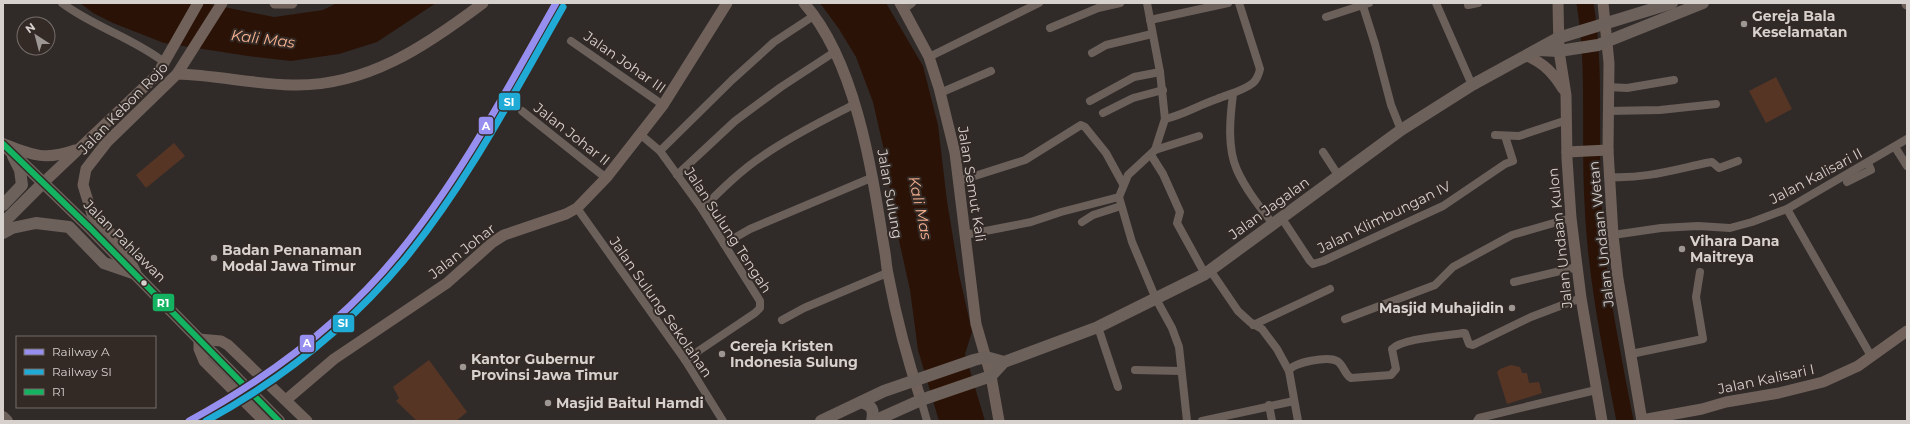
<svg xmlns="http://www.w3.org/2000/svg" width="1910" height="424" font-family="Montserrat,sans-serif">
<rect width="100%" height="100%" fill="#302b29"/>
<g fill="#573524">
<polygon points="1776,77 1792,109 1766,123 1749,91"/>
<polygon points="174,143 185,156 146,188 136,175"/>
<polygon points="429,360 467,412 456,421 417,421 396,401 399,398 393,387"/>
<polygon points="1511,365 1520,367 1522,373 1527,373 1529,383 1539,382 1542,393 1507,404 1497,372 1500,369"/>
</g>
<g fill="#2b1206">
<polygon points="80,3 204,3 274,17 323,10 337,3 436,3 377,42 339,54 291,61 248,56 164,43 113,23 93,13"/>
<polygon points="820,3 886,3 923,66 938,125 947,201 959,274 972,332 965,354 985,421 939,421 918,350 910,290 894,218 884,150 873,102 856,57 839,29"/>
</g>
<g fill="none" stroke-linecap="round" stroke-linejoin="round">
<path stroke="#2b1206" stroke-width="17" d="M1585,3C1596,69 1589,136 1593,203C1596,276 1611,349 1625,421"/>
<g stroke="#6c605a" stroke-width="8">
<path d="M62,3C94,27 133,38 164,62"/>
<polyline points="1147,3 1160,72 1165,119 1155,150 1128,175 1119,197 1132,242 1156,299 1172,328 1179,347 1187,421"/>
<polyline points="1362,3 1375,44 1391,105 1401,130"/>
<polyline points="1436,3 1472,85"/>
<polyline points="1468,5 1478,3"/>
<polyline points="904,9 912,3"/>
<polyline points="1326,17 1369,3"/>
<polyline points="1150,20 1228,3"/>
<polyline points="1050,28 1098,8 1120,3"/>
<polyline points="571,41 663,105"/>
<polyline points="1092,53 1106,45 1152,34"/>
<polyline points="929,57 1039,3"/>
<polyline points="1608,87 1627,88 1674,80"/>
<polyline points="940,93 991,71"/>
<path d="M1233,94C1230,118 1227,148 1237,170C1246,190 1260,207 1273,224"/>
<polyline points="1090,101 1134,77 1160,72"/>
<polyline points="522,111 606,178"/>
<polyline points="1607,111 1660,110 1716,104"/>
<polyline points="1103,113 1133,98 1163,90"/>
<path d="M1165,119C1183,115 1199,105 1217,99C1229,94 1243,91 1253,83C1257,79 1259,74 1260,69L1239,3"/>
<polyline points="641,135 660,151 702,209 760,301 760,308 755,313 685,360"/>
<polyline points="1495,135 1519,136 1567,120"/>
<polyline points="1895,147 1907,166"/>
<polyline points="1155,150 1199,136"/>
<polyline points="660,151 732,80 774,42 815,15"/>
<polyline points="1323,152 1338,175"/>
<polyline points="1151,155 1163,174 1180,212 1177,223 1205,274"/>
<polyline points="677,175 735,121 781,87 836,51"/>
<path d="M1610,177C1643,179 1673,170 1706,163L1712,162L1719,168L1738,161"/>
<polyline points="959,181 1025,160 1081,125 1085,127 1106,153 1123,184"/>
<polyline points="1847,182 1871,170 1868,163"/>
<polyline points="577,208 685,360 723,421"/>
<path d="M702,209C721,190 741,170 764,155C793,135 824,120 855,104"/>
<polyline points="1787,209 1871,356"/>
<polyline points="1281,217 1310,261 1313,264 1323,261 1443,206 1505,164 1513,161 1505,136"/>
<polyline points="1082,222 1093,215 1121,206"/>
<polyline points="965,235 1031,222 1061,212 1119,197"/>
<polyline points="1613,235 1661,228 1698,226 1730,228 1752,222 1787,209 1907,139"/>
<polyline points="724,244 750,229 871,178"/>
<polyline points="1210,270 1238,311 1250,322 1262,329 1277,349 1289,371 1298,421"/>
<polyline points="1514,282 1577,267"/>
<polyline points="1345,319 1435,285 1453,267 1512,235 1571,218"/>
<polyline points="782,320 804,308 887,273"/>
<polyline points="1253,325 1330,289"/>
<polyline points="1098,327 1118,387"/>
<polyline points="1631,354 1703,339 1696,297 1700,272"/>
<polyline points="1135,370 1181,371"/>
<path d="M1289,371C1293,362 1328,356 1337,361C1344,365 1344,374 1351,378L1391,375L1396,369L1392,349C1403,338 1447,336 1463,333H1465L1469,344L1473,345L1531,317L1581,298"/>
<polyline points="921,400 927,421"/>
<polyline points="1269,405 1272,421"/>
<polyline points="1202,421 1294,401"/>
<polyline points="1477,421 1479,418 1596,390"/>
</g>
<g stroke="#70625b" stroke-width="11">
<polyline points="275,3 292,3"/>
<path d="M804,3C856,62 872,171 884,247C886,256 886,265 888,274C896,316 907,359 921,400"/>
<polyline points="900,3 929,57 939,88 955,153 976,324 991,376 999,421"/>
<polyline points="1558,3 1559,51 1566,95 1567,159 1571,218 1581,298 1602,421"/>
<polyline points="1603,3 1609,63 1608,150 1613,235 1618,279 1642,421"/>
<polyline points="1907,3 1907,4"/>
<path d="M1527,56C1544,63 1554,74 1563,89"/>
<path d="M177,74C215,75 253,84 292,85C366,87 426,46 483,3"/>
<path d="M4,144C32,155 45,161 75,150"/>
<polyline points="1567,152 1608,150"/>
<polyline points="44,182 157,75 198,3"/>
<polyline points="136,273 123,246 92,214 83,185 86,169 107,142 177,74 222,3"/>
<polyline points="286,400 334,359 447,283 493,242 504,235 566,214 577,208 606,178 663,105 727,3"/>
<polyline points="1642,420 1702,409 1726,402 1779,393 1823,382 1858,366 1907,331"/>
<polyline points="264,421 204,361 199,349 199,339 221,341 228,345 307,421"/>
</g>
<g stroke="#6d615b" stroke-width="12">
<polyline points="1538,50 1559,51 1598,45 1703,3"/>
<polyline points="3,144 90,228 279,421"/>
<polyline points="3,205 22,185 20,170 13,156"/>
<polyline points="3,223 44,182"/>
<polyline points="3,233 12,228 36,223 69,227 104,263 133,273"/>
<path d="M861,402C873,406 874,410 872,421"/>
<polyline points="3,417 7,421"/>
<polyline points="821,421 884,391 974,360 986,357 1004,362"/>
<polyline points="874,421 921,400 991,376 1004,362 1098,327 1205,274 1401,130 1472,85 1558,38 1672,3"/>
</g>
<defs>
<polyline id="bus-1" points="3,144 90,228 279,421"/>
</defs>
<use href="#bus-1" stroke="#332a26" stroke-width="9"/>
<use href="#bus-1" stroke="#13b361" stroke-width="6"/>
<defs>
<path id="rail-1" d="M189,421C268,378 341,324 398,254C461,177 507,89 556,3"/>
<path id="rail-2" d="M206,421C281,380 349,326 404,260C467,183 514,93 563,7"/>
</defs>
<use href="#rail-1" stroke="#332a26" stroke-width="10"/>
<use href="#rail-2" stroke="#332a26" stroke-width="10"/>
<use href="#rail-1" stroke="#968fef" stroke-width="7"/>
<use href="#rail-2" stroke="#20abd6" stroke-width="7"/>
</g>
<g fill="#9d9794" stroke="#332a26" stroke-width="1.5">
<circle cx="1744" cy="24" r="4"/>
<circle cx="1682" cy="249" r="4"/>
<circle cx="214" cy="258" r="4"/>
<circle cx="1512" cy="308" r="4"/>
<circle cx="722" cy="354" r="4"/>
<circle cx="463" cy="367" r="4"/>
<circle cx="548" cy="403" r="4"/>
</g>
<circle fill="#d7d1ce" stroke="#332a26" stroke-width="1.5" cx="144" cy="283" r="3.5"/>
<g text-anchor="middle" stroke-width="4" stroke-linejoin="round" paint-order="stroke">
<g font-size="14" font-weight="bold" fill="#d7d1ce" stroke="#332a26" text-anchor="start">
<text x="1752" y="21">Gereja Bala<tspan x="1752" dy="16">Keselamatan</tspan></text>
<text x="1690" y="246">Vihara Dana<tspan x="1690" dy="16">Maitreya</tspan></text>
<text x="222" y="255">Badan Penanaman<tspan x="222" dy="16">Modal Jawa Timur</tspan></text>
<text x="1504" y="313" text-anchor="end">Masjid Muhajidin</text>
<text x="730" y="351">Gereja Kristen<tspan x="730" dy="16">Indonesia Sulung</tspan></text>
<text x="471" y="364">Kantor Gubernur<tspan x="471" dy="16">Provinsi Jawa Timur</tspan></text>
<text x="556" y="408">Masjid Baitul Hamdi</text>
</g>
<g font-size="14" fill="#d7d1ce" stroke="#332a26">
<text transform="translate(625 62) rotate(35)" y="5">Jalan Johar III</text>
<text transform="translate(123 108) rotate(-46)" y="5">Jalan Kebon Rojo</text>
<text transform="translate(572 134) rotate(38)" y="5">Jalan Johar II</text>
<text transform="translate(1816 176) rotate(-28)" y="5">Jalan Kalisari II</text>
<text transform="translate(972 184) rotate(81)" y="5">Jalan Semut Kali</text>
<text transform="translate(890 194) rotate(80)" y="5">Jalan Sulung</text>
<text transform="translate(1269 208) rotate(-36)" y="5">Jalan Jagalan</text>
<text transform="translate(1384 217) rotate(-26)" y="5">Jalan Klimbungan IV</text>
<text transform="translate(728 230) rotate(57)" y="5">Jalan Sulung Tengah</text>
<text transform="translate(1601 234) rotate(-96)" y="5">Jalan Undaan Wetan</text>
<text transform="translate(1560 238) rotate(-96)" y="5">Jalan Undaan Kulon</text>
<text transform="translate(125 241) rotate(45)" y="5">Jalan Pahlawan</text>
<text transform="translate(462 251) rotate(-38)" y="5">Jalan Johar</text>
<text transform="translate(661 307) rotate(55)" y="5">Jalan Sulung Sekolahan</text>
<text transform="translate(1766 379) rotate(-12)" y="5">Jalan Kalisari I</text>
</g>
<g font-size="15" font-style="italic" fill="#f6b08f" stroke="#332a26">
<text transform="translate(263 39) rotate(7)" y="5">Kali Mas</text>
<text transform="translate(920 208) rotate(78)" y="5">Kali Mas</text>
</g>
</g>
<g stroke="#332a26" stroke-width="1.5">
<rect x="498" y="92" width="23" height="19" rx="4" fill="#20abd6"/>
<rect x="478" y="116" width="16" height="19" rx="4" fill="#968fef"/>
<rect x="152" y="293" width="23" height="19" rx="4" fill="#13b361"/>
<rect x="332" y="314" width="23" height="19" rx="4" fill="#20abd6"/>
<rect x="299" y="334" width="16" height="19" rx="4" fill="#968fef"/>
</g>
<g font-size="11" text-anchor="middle" font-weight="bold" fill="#fff">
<text x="509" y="106">SI</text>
<text x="486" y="130">A</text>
<text x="163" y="307">R1</text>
<text x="343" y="327">SI</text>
<text x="307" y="347">A</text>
</g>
<rect width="1910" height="424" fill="none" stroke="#d7d1ce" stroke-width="8"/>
<rect x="16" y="336" width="140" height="72" fill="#332a26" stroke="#756d69"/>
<rect x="24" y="349" width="20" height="6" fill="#968fef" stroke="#756d69"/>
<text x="52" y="356" font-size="12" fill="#d7d1ce">Railway A</text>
<rect x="24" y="369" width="20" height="6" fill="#20abd6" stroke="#756d69"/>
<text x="52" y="376" font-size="12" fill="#d7d1ce">Railway SI</text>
<rect x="24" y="389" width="20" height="6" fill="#13b361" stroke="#756d69"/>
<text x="52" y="396" font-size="12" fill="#d7d1ce">R1</text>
<g transform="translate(36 36) rotate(324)"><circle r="19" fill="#332a26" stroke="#756d69"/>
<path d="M0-3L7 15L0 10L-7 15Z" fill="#9d9794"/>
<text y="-6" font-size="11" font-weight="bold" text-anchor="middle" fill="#d7d1ce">N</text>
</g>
</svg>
